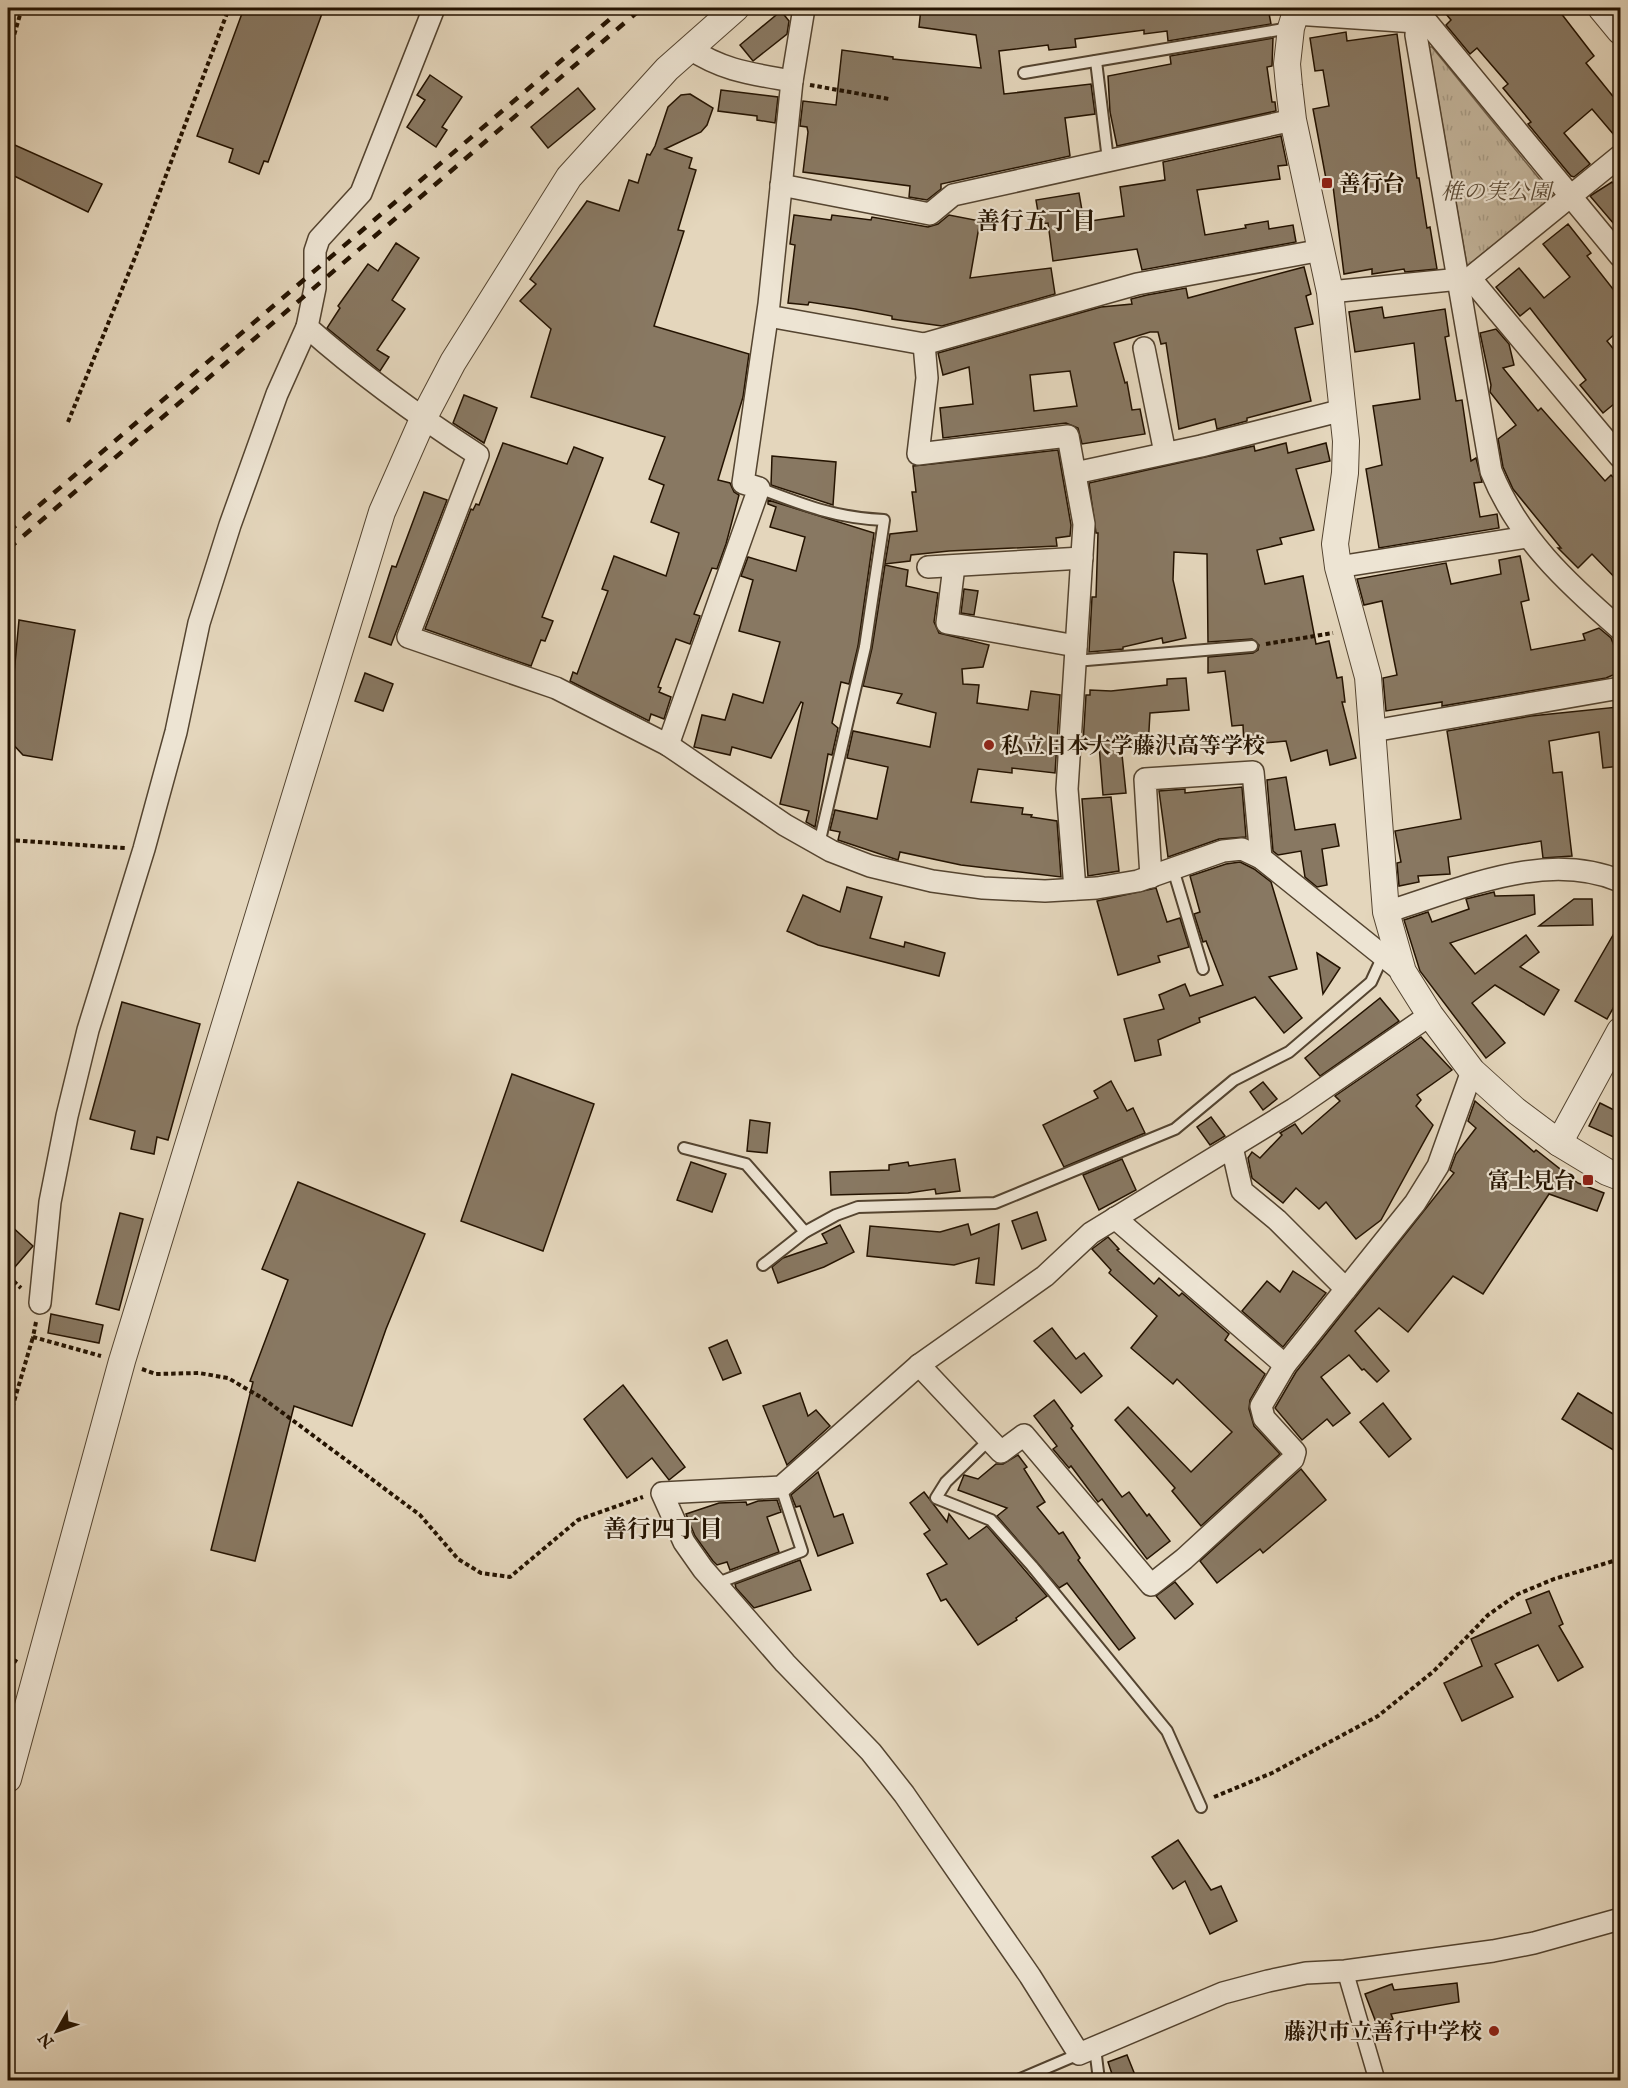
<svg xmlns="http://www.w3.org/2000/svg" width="1628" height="2088" font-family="'IM FELL English','Noto Serif JP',serif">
<defs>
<pattern id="park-tufts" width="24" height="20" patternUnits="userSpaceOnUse" patternTransform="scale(1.5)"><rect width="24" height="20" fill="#c3b59c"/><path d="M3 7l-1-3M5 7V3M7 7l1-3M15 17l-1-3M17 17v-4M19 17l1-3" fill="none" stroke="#a79b85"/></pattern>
</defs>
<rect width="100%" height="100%" fill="#e4d6bc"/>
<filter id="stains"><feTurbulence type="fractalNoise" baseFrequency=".00333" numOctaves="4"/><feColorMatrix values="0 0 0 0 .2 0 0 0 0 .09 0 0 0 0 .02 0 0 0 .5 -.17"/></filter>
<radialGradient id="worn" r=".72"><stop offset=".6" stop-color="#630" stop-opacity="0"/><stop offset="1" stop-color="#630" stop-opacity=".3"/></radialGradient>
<polygon fill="url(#park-tufts)" stroke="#74644e" stroke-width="1.5" points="1429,47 1432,47 1554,197 1467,266"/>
<g fill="#887862" stroke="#241301" stroke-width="1.5" fill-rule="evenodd">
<polygon points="244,8 324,8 268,162 264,161 259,174 229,162 233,149 197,136"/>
<polygon points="921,8 1031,8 1032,10 1100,8 1101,13 1148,8 1268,8 1271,24 1168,41 1167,31 1144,34 1144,30 1075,39 1076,47 1049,50 1048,45 999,51 1004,94 1091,84 1095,114 1065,118 1070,156 941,184 941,189 927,200 909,197 910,186 803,172 808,132 807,127 800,126 803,101 836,105 842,50 893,57 893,59 981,68 976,35 919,27"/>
<polygon points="1441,8 1557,8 1594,56 1586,63 1620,105 1620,142 1592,109 1564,133 1590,164 1574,177 1571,176 1528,124 1531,122 1503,88 1508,84 1477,48 1470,54 1446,25 1451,20"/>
<polygon points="781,11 789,21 787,34 753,61 740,45"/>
<polygon points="1346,32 1347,41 1397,34 1417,178 1419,178 1427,228 1430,227 1437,269 1405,272 1404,269 1372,274 1372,269 1344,274 1332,178 1326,179 1313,109 1329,106 1323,70 1315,71 1310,38"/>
<polygon points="1273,38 1272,66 1267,67 1272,102 1275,102 1276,111 1117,146 1110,112 1108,76 1171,64 1170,56"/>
<polygon points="430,75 462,97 442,127 447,130 436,147 407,127 425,100 417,95"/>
<polygon points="578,88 595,109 548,148 531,127"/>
<polygon points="721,90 778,97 775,123 757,120 757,116 718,111"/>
<polygon points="690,94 713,108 707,125 701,132 665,149 692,158 689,168 696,170 678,230 684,231 654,326 749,354 743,397 718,480 730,483 734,492 739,495 726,544 717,569 712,568 694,614 700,616 690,644 676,639 658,687 661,688 659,692 671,697 664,719 651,714 649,721 570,681 573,672 577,674 608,591 602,589 614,556 666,576 679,533 651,522 664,485 649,479 665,437 531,397 551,329 520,301 536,284 530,279 587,201 619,211 629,180 638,183 647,154 650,155 655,146 668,107 681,95"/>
<polygon points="1281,136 1287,165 1278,166 1280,179 1197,190 1205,235 1246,228 1245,225 1268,221 1269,229 1293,225 1296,242 1142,270 1137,249 1053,261 1048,223 1040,224 1036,200 1079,193 1084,222 1124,216 1120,187 1165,180 1163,162"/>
<polygon points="8,142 102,184 88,212 8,173"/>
<polygon points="1612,182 1620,191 1620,231 1590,196"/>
<polygon points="794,215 831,220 832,215 871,220 872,217 928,227 938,224 949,215 980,221 970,278 1051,268 1055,294 942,326 892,319 892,316 855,309 809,302 808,305 788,303 795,245 790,244"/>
<polygon points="1568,224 1591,253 1587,256 1620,298 1620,329 1607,341 1620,357 1620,399 1603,413 1580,385 1586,380 1530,308 1520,316 1496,287 1519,268 1544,298 1570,277 1543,244"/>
<polygon points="396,243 419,258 392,300 405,309 377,350 389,357 380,371 327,328 340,308 338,306 368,264 378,271"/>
<path d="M1304,267L1311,294L1306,296L1313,324L1295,328L1311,401L1247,418V421L1217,429L1215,419L1179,429L1166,343L1161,344L1158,332H1150L1114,343L1125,383L1127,382L1132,410L1140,409L1145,434L1082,444L1078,428L1066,423L943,438L940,408L973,404L969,367L943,375L938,353L1101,307L1132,304L1131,299L1147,295L1186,288L1188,298ZM1070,371L1077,406L1034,411L1030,375Z"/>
<polygon points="1382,307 1384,318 1445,309 1449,336 1445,337 1456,401 1462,400 1471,461 1476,458 1482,482 1474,483 1480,517 1497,514 1499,528 1379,548 1366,469 1382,465 1373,406 1420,399 1414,343 1355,352 1349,312"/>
<polygon points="1496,329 1509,344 1514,365 1503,368 1538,411 1541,408 1605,481 1611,475 1620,485 1620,583 1592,554 1578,568 1558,548 1561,548 1513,489 1503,467 1498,439 1516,425 1490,392 1491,385 1480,333"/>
<polygon points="464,395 497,408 484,443 453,423"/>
<polygon points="503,443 567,464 574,447 603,458 542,617 553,621 545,641 541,640 531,666 425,629 471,509 473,510 476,504 479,505"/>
<polygon points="1286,443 1288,453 1326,443 1330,461 1296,469 1314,530 1280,538 1282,544 1257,550 1265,584 1303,576 1316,644 1329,641 1337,678 1342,677 1345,702 1342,702 1356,758 1330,765 1327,750 1291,761 1286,741 1244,745 1243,725 1232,726 1225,671 1208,673 1208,657 1253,653 1258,650 1259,645 1252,639 1208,642 1207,554 1174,552 1173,580 1186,638 1163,643 1162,638 1123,647 1123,649 1089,652 1092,597 1096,597 1098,533 1096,533 1089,483 1254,446 1255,451"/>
<polygon points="1058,450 1071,525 1070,536 1056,538 1057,546 949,551 911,555 910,561 885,564 890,534 917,531 912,492 916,492 913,466"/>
<polygon points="772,456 836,462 833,505 771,485"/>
<polygon points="424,492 447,500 391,645 369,637 392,566 396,567"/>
<polygon points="768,500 874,533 858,646 849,684 841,682 832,723 838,728 832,755 828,754 815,827 806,822 809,811 780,804 803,703 801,702 771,758 732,747 730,755 694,747 702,715 725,720 733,694 763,703 780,642 739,631 753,580 741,576 748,557 796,571 805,537 770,527 776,507 768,504"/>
<polygon points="1520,556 1529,600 1521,602 1531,650 1585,640 1583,634 1599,628 1611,638 1620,661 1620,672 1606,678 1442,706 1442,702 1386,711 1383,678 1397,675 1382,601 1364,605 1357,579 1446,563 1451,584 1501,574 1499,560"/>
<polygon points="885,565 908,570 906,586 938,593 934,622 939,633 989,645 983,667 962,669 963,684 979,685 977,703 1028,710 1031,691 1060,695 1055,773 1012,768 1012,773 978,769 971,802 1023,808 1022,814 1032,815 1031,817 1057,821 1061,877 961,865 900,852 898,860 838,840 840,832 830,830 835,810 877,819 888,767 847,758 853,731 930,747 936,713 897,703 902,694 863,686 872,648"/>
<polygon points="964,589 978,591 974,615 961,613"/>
<polygon points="19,620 75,630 52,760 23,755 8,739"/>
<polygon points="365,673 393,684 383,711 355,701"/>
<polygon points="1186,678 1189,710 1150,713 1148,747 1121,745 1126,793 1103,795 1099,745 1083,744 1086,695 1090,695 1090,690 1111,691 1167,685 1167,679"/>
<polygon points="1618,707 1620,766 1603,768 1599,732 1549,741 1553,773 1562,772 1572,856 1543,858 1541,841 1448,857 1450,874 1418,876 1419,882 1399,886 1397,863 1401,862 1395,831 1461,819 1447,731 1531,716"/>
<polygon points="1286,777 1295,830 1335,824 1339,846 1322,849 1327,885 1317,887 1305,877 1301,851 1278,855 1273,851 1267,780"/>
<polygon points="1242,787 1246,837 1219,839 1168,857 1159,791 1185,789 1185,793"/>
<polygon points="1111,797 1119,871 1088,876 1082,799"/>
<polygon points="1240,862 1254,869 1271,882 1297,969 1269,977 1302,1018 1284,1033 1255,997 1199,1018 1200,1022 1158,1040 1161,1055 1135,1061 1124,1019 1164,1009 1159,995 1185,984 1190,996 1223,985 1206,941 1203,942 1194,914 1200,912 1190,876 1226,864"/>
<polygon points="847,887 882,897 870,938 904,947 905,942 945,953 939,976 818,945 787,931 803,895 840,912"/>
<polygon points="1156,888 1167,922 1180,918 1189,947 1158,956 1160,962 1118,975 1097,901"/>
<polygon points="1494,892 1495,896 1534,895 1535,914 1450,943 1475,974 1526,935 1539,952 1520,967 1559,990 1544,1015 1495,985 1472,1003 1505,1043 1486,1058 1420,971 1404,920 1428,912 1432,922 1469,909 1466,899"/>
<polygon points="1574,899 1592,899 1593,925 1539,926"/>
<polygon points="1620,923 1620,996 1607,1019 1575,1001"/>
<polygon points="1317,953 1340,968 1323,994"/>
<polygon points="1380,998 1399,1021 1320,1076 1305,1058"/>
<polygon points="122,1002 200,1024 168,1140 157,1137 154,1154 131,1149 135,1131 90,1119"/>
<polygon points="1421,1037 1452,1070 1417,1095 1421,1100 1416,1106 1433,1125 1381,1220 1356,1239 1326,1202 1319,1209 1296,1188 1283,1203 1252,1178 1248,1158 1252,1152 1260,1158 1282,1135 1280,1133 1295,1124 1302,1134 1340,1101 1335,1096"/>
<polygon points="512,1074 594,1104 543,1251 461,1221"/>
<polygon points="1111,1081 1127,1111 1133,1108 1145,1133 1064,1167 1043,1125 1098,1098 1094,1091"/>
<polygon points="1263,1082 1277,1099 1263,1110 1250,1092"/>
<polygon points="1475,1101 1534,1152 1536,1150 1578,1183 1604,1193 1597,1211 1549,1194 1483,1294 1453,1276 1408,1332 1379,1308 1355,1331 1389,1371 1377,1382 1364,1369 1362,1370 1349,1355 1321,1377 1350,1413 1333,1426 1327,1419 1302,1440 1275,1408 1296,1372 1454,1173 1450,1170 1456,1154 1476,1128 1468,1121"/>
<polygon points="1600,1103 1620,1113 1620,1129 1616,1138 1589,1126"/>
<polygon points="1211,1117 1225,1136 1210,1145 1197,1127"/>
<polygon points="750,1120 770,1123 767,1153 747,1151"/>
<polygon points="955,1159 960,1191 936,1194 935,1189 908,1193 831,1195 830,1172 889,1170 889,1165 908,1162 909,1166"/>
<polygon points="1122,1159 1136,1190 1099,1210 1083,1175"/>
<polygon points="691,1162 726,1174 712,1212 677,1200"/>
<polygon points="298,1182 425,1234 386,1329 352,1426 294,1406 255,1561 211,1550 253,1382 250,1381 288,1280 262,1269"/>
<polygon points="1037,1212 1046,1240 1022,1249 1012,1221"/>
<polygon points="120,1213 143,1219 119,1310 96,1304"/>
<polygon points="8,1223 33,1246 8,1275"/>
<polygon points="968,1224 971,1235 999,1224 994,1285 976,1283 979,1258 954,1265 867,1256 870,1226 940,1232"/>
<polygon points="840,1225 854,1252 824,1267 778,1283 772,1267 783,1258 827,1243 822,1234"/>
<polygon points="1108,1237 1119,1249 1117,1250 1154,1284 1159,1278 1179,1296 1182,1293 1229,1334 1225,1340 1265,1374 1250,1400 1249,1409 1254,1426 1280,1454 1201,1526 1172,1491 1175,1488 1115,1420 1128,1407 1191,1472 1232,1432 1177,1379 1173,1384 1131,1348 1157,1316 1109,1273 1111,1270 1092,1249"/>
<polygon points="1293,1271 1326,1293 1283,1347 1242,1311 1267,1281 1280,1292"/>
<polygon points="51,1314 103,1325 99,1343 48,1333"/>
<polygon points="1052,1328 1076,1359 1084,1353 1102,1376 1081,1393 1034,1341"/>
<polygon points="727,1340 741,1373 723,1380 709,1348"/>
<polygon points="623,1385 685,1467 669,1480 652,1458 627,1478 584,1419"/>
<polygon points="800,1393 808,1416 816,1410 830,1426 787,1465 763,1406"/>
<polygon points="1578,1393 1620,1418 1620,1454 1562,1419"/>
<polygon points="1054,1400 1073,1426 1071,1428 1122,1497 1129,1492 1147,1516 1149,1514 1170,1541 1147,1559 1102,1499 1098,1502 1071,1466 1069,1468 1053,1449 1057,1446 1034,1416"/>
<polygon points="1383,1403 1411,1439 1389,1457 1360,1422"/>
<polygon points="1018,1455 1027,1467 1024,1469 1045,1502 1037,1507 1059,1534 1063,1532 1080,1558 1078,1560 1135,1638 1119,1650 1067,1583 1059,1588 997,1516 1007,1508 958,1490 964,1475 978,1479 996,1464 1003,1464"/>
<polygon points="1301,1469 1326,1500 1263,1553 1260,1549 1217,1583 1200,1561"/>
<polygon points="818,1472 834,1517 843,1514 853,1543 818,1556 800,1506 796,1507 791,1495"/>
<polygon points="924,1492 947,1522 949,1514 969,1539 987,1526 1047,1596 1016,1618 1017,1620 978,1645 946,1599 941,1601 927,1574 947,1564 924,1534 930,1530 910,1503"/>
<polygon points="777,1500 781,1512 767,1517 779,1552 730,1570 727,1562 717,1565 713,1561 695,1536 686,1514 719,1503 746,1502 747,1505 758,1501"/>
<polygon points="800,1560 811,1590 754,1608 736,1588 735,1584"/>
<polygon points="1175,1582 1193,1604 1175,1619 1156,1596"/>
<polygon points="1549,1591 1563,1624 1559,1626 1583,1667 1558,1681 1538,1645 1495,1664 1513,1697 1462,1721 1444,1683 1482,1666 1471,1639 1531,1613 1526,1600"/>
<polygon points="1178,1840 1211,1890 1221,1886 1237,1921 1210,1934 1185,1881 1173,1889 1152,1857"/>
<polygon points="1457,1983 1459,2002 1391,2014 1393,2019 1377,2025 1365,1994 1392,1984 1394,1990"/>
<polygon points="1127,2055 1137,2080 1114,2080 1108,2062"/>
</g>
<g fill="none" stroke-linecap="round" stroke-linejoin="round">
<defs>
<g id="service">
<polyline points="1096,61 1108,160"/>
<polyline points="1024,73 1290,28"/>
<path d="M759,488C803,505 836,518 884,520L865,647L819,844"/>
<polyline points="1075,661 1252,646"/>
<polyline points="1173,869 1203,969"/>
<polyline points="684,1148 746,1164 805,1232"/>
<polyline points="763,1265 805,1232 836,1215 858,1207 995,1203 1175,1129 1234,1080 1289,1052 1371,982 1382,958"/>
<polyline points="989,1440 946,1482 936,1498 991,1520 1032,1566 1167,1731 1201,1807"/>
<polyline points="715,1584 802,1551 781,1487"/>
<polyline points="1095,2048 1099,2080"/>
<polyline points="1018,2080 1079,2054"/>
</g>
<polyline id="pedestrian" points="1345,1971 1377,2080"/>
<g id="minor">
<path d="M434,8L361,193L319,239L315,251V288L307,327C361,375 418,416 478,455L408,637L556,688L668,745L785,825L831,851L870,866L932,881L983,888L1045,891L1097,888L1138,881L1223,851L1242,849L1261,858L1403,972"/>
<path d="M1418,8L1416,35L1491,471C1518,538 1567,583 1620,629"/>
<polyline points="1417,10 1620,256"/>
<polyline points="1295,14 1416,22"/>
<path d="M689,48C723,71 753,74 792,81"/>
<polyline points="781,185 930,214 953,195 1293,120"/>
<polyline points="1470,278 1620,457"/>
<polyline points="1330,292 1470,278 1620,156"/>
<polyline points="768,316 924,344 1137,284 1322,250"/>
<polyline points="924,344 927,378 918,454 1068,436 1084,524 1067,789 1075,889"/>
<polyline points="1144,348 1165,453"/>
<polyline points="1075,473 1201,446 1343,410"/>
<polyline points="954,566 947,623 1076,646"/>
<polyline points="928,567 1082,558"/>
<polyline points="1338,567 1527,537"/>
<polyline points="1373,731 1620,688"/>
<polyline points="668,745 759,488 743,483 769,304 792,81 804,8"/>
<polyline points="1151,877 1145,779 1253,772 1261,858"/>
<path d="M1386,912C1460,890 1544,849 1620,881"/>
<polyline points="1430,1015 1294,1109 1091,1233 1045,1276 919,1365 781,1487 662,1493 684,1542 703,1569 785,1663 871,1752 904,1794 1030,1976 1079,2054 1223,1993 1268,1981 1306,1973 1345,1971 1493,1951 1534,1943 1620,1919"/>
<polyline points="1232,1147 1242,1191 1277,1220 1346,1289"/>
<polyline points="1115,1218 1285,1365"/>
<polyline points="40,1303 50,1202 67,1116 88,1030 144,849 176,732 199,623 230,525 277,394 307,327"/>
<polyline points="919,1365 1001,1452 1024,1435 1151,1585 1184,1559 1293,1459 1295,1452 1264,1418 1261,1406 1285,1365 1415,1203 1438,1166 1472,1071"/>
</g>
<g id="tertiary">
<polyline points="1297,8 1291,28 1287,64 1289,86 1293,120 1330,292 1346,441 1345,473 1335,544 1338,567 1368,677 1386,912 1403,972 1430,1015 1472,1071 1515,1110 1559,1143 1607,1172 1620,1177"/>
<polyline points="1601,8 1620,31"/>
<polyline points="1559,1143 1620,1031"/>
<polyline points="8,1779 122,1361 382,512 423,419 453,362 569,177 667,69 736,8"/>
</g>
</defs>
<use href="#service" stroke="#544430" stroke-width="14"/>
<use href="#pedestrian" stroke="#544430" stroke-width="18"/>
<use href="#minor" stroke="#544430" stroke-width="24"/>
<use href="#tertiary" stroke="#544430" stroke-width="28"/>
<g stroke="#241301" stroke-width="4" stroke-dasharray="4.5 3" stroke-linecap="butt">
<polyline points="8,56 22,8"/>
<polyline points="810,85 889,99"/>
<polyline points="68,422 136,255 229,8"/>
<polyline points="1266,644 1333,633"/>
<polyline points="8,840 125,848"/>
<polyline points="8,1276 21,1288"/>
<polyline points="36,1322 33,1337 101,1356"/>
<polyline points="142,1369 156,1374 199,1373 228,1378 264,1399 420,1515 458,1559 481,1573 510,1577 578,1520 643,1497"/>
<polyline points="8,1422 33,1337"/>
<polyline points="8,1656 17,1662"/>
<polyline points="1214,1797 1272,1773 1378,1716 1434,1671 1488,1615 1518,1594 1554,1579 1620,1559"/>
</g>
<use href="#service" stroke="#ede4d3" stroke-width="10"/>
<use href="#pedestrian" stroke="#ede4d3" stroke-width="15"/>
<use href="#minor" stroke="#ede4d3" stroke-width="21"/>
<use href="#tertiary" stroke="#ede4d3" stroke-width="26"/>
<g stroke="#241301" stroke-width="4.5" stroke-dasharray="10 10" stroke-linecap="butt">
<polyline points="8,532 623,8"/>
<polyline points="8,549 642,8"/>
</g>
</g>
<g fill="#8f2418" stroke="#ede4d3" stroke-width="2">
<rect x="1321" y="177" width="12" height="12" rx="3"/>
<circle cx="989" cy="745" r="6"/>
<rect x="1582" y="1174" width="12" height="12" rx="3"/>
<circle cx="1494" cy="2031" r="6"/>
</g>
<g text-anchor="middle" stroke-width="4.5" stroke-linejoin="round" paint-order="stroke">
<g font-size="22" font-weight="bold" fill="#241301" stroke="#ede4d3" text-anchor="start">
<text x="1339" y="191">善行台</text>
<text x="1001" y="753">私立日本大学藤沢高等学校</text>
<text x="1576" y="1188" text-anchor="end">富士見台</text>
<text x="1482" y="2039" text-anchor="end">藤沢市立善行中学校</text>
</g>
<g font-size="22" font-style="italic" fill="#5c4c37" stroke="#ede4d3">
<text x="1496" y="199">椎の実公園</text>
</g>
<g font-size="24" font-weight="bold" fill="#241301" stroke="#ede4d3">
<text x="1036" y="229">善行五丁目</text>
<text x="663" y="1537">善行四丁目</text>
</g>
</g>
<rect width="1628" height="2088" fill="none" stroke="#e4d6bc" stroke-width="30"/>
<rect x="9" y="9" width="1610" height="2070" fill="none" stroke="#241301" stroke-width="3"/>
<rect x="15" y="15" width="1598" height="2058" fill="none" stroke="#241301" stroke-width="1.5"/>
<g transform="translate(57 2031) rotate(230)" stroke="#ede4d3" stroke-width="4.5" paint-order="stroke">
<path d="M0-4.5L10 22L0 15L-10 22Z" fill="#241301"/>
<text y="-9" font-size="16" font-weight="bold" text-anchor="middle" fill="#241301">N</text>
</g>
<rect width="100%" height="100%" filter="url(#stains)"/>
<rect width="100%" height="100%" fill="url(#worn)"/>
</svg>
